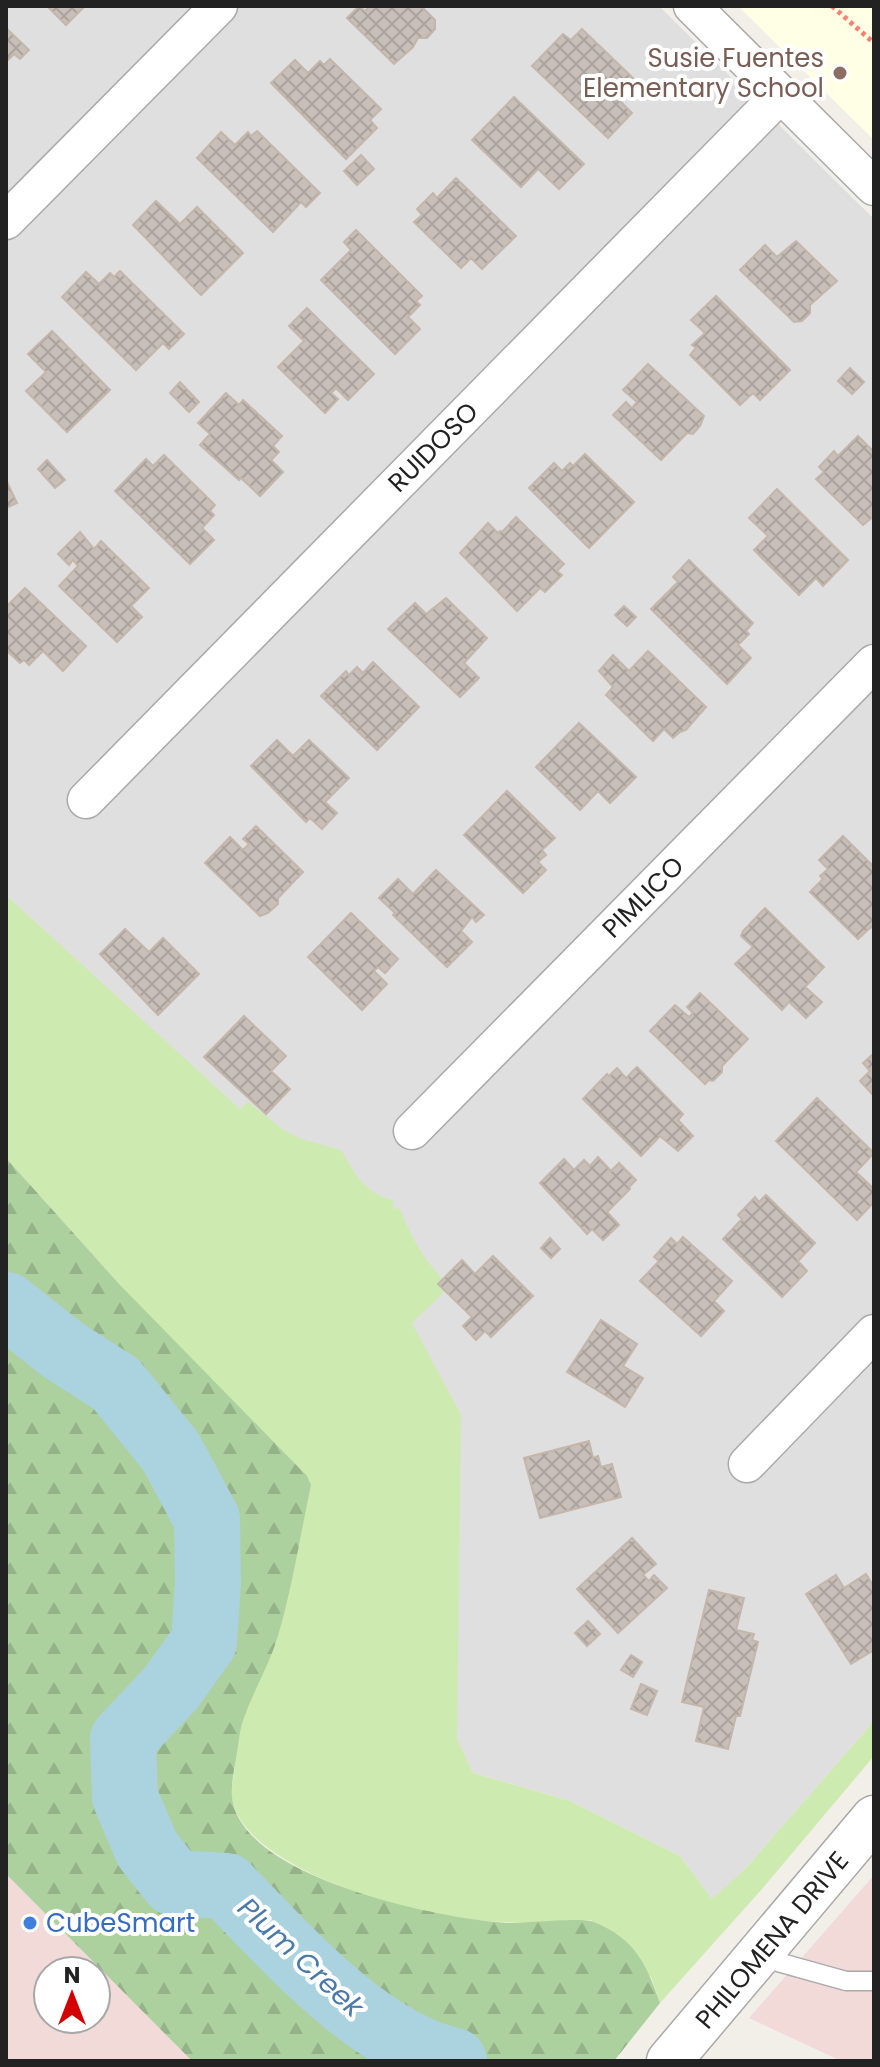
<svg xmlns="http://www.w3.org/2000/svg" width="880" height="2067" font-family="Poppins,sans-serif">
<defs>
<pattern id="forest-firs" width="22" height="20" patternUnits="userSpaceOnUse" patternTransform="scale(2)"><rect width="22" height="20" fill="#add19e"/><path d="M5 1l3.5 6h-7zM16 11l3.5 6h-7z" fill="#95b388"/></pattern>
<pattern id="building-cross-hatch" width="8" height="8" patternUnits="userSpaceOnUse" patternTransform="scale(2)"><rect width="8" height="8" fill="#c7bfb8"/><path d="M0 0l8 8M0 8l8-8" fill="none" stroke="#aba49e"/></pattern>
</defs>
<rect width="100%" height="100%" fill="#f2efe9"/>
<polygon fill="#e0dfdf" points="6,6 659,6 874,219 874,1721 745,1869 712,1900 680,1856 570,1801 473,1773 81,965 6,895"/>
<g fill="#f2dad9" fill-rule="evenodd">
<path d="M6,1874L192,2061H6ZM48,1971H96V2019H48Z"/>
<polygon points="874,1875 874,2061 841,2061 749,2018"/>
</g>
<polygon fill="#ffffe5" points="738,6 874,6 874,140"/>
<path fill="#cdebb0" d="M6,895L240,1109L248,1102L285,1131L302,1139L341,1150C357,1176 362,1191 394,1201L393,1208L400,1209C410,1235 423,1259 443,1279L439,1284L445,1291L412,1323L461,1415L457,1739L473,1773L570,1801L680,1856L712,1899L745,1869L874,1721V1756L762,1889L660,2003L651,1977L591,1920C540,1924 489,1924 439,1915C384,1905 240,1862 232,1797C231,1787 234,1776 235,1766C237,1753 238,1738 242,1724C250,1696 265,1667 277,1640L121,1286L6,1158Z"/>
<path fill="url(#forest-firs)" d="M6,1158L121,1286L307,1476L311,1485C300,1536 292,1590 277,1639C268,1668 251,1695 242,1724C239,1735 238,1748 236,1759C234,1771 231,1784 232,1796C238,1878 444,1920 510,1923C527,1923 583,1917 594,1922C635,1939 646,1963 660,2003L614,2061H192L6,1874Z"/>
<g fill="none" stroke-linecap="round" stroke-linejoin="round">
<path stroke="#aad3df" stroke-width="66" d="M6,1305L63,1350L116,1384L171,1452L207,1519L208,1582L204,1642L171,1688L123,1739L125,1797L147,1849L174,1883L226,1886C287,1948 367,2041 454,2061"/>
</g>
<g fill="url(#building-cross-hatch)" stroke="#c4b6ab" stroke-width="2">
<polygon points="47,6 85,6 66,25"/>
<polygon points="359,6 365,11 370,6 421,6 435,20 435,29 427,38 418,38 413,47 394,64 347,18"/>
<polygon points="6,28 29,50 20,59 14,54 6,62"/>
<polygon points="582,29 634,79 628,85 631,89 620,101 632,113 608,138 532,66 563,34 571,40"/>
<polygon points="330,59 381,109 370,120 377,128 346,159 271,83 295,60 308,73 320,61 324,65"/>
<polygon points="514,97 584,164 559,189 538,169 521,187 472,140"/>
<polygon points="257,131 320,193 306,207 301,202 273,232 197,158 221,132 235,145 248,132 251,136"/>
<polygon points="361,155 374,169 357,185 344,171"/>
<polygon points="456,178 516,236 482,269 471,258 461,268 414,222 422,215 417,209 433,193 437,198"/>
<polygon points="156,201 180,224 197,207 243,253 201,295 133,225"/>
<polygon points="356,230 422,296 416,301 420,305 408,317 420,329 395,354 321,280 351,250 344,242"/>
<polygon points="796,241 837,281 810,305 810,313 802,321 794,322 740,270 765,245 777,257"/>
<polygon points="120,271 184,334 169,349 163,343 136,370 62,297 86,272 99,284 110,273 114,277"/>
<polygon points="716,296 790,370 760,400 753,393 740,405 690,355 696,348 692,345 705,333 691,320"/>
<polygon points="307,308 374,374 348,400 336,388 331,393 338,399 325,413 278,367 304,341 289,326"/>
<polygon points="52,331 110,390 67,432 26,391 46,372 28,354"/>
<polygon points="648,364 704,416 700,426 693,434 687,433 661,460 613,415 626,402 632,408 637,402 623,390"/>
<polygon points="850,368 864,382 852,394 838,381"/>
<polygon points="180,382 199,402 189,412 170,393"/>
<polygon points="226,393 239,405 243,400 282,436 273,446 279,452 271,460 283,472 260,496 241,478 239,480 200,445 210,434 198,423"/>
<polygon points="858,436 874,452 874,516 863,525 816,479 824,472 819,467 834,451 838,456"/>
<polygon points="585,454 634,502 589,548 529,488 554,463 562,471 570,463 573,466"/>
<polygon points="164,455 215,505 210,511 214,515 202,528 214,540 190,564 115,491 146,459 153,466"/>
<polygon points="47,460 65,480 55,488 38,469"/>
<polygon points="6,480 17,503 6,508"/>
<polygon points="777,489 848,560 823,586 816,578 799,595 754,550 768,536 749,518"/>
<polygon points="516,517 564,564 557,571 562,575 545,592 540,588 517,611 460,553 488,523 498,533 500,531 502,532"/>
<polygon points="80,532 94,549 101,541 149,588 131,606 142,617 117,642 59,586 78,566 73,560 69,565 58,554"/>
<polygon points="689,560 753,623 746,631 749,634 738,645 751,658 727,684 651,609 678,582 673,577"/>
<polygon points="25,588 86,646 63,671 43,651 29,665 24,660 20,663 6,650 6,607"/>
<polygon points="446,598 487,638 464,663 479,678 460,697 388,629 415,603 426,614"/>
<polygon points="624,606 636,617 627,626 615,615"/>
<polygon points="648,651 706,707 686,730 680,732 673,738 664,729 653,741 606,695 613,687 599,671 613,655 629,671"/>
<polygon points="373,662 419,707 377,750 321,696 346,671 349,675 357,667 363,673"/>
<polygon points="579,723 636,777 610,803 598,791 580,810 536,767"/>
<polygon points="277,740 293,756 309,740 349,778 325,802 337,813 322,829 310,818 306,822 251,766"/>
<polygon points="507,791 555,838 542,850 546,855 538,862 546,870 523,893 464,835"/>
<polygon points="256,826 303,872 278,898 278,904 268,913 260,916 205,863 230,837 243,850 249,844 243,839"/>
<polygon points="843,836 874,867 874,929 871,927 858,939 810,892 823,879 820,876 828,869 819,860"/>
<polygon points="436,870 484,915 476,922 472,917 461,931 472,942 447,967 393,915 395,913 379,898 398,879 413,894"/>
<polygon points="765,908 824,967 805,987 822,1002 806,1018 789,1002 782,1010 735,964 753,947 741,936 743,931"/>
<polygon points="351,913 398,959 385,973 378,967 374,971 387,984 362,1010 308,957"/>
<polygon points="125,929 149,952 163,938 199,974 158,1015 100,954"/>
<polygon points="700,993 748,1039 722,1066 722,1072 713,1081 709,1080 705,1084 650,1031 675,1005 689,1017 693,1013 687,1007"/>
<polygon points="244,1016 286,1056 271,1071 290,1089 266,1114 204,1057"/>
<polygon points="874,1053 874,1096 860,1081 870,1071 863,1063"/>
<polygon points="637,1067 683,1114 678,1120 693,1136 678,1151 660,1136 641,1156 583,1099 607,1074 609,1076 617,1068 626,1078"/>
<polygon points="817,1098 874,1153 856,1172 874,1189 874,1202 857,1220 776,1141"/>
<polygon points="598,1157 611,1171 619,1163 636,1180 629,1187 630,1189 607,1212 619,1225 603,1240 592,1229 587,1234 540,1183 564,1159 574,1170 584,1160 590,1166"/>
<polygon points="766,1195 815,1243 798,1261 807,1271 782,1297 723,1239 742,1219 738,1215 755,1197 759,1202"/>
<polygon points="683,1237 732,1281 714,1301 724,1311 701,1336 640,1281 659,1261 654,1257 671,1238 677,1244"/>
<polygon points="550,1238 560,1249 551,1258 541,1248"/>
<polygon points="493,1256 533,1296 491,1337 485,1331 476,1340 463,1326 472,1317 438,1284 462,1260 475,1274"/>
<polygon points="601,1320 637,1344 623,1366 643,1378 625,1407 567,1372"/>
<polygon points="589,1441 593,1458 598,1456 601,1467 612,1464 621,1497 540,1518 524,1458"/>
<polygon points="632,1538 656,1564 643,1575 649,1581 654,1575 667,1588 618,1633 577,1589"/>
<polygon points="866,1574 874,1587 874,1650 851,1664 806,1594 836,1575 844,1588"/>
<polygon points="709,1590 744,1598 736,1630 754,1634 752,1640 758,1642 740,1716 736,1716 728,1749 696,1741 704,1707 682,1702"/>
<polygon points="588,1621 600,1634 587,1646 575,1633"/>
<polygon points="631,1655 642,1662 633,1677 621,1670"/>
<polygon points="641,1684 657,1691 647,1715 631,1709"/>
</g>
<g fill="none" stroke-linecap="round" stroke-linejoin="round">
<defs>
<polyline id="service" points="760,1957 846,1981 874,1981"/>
<g id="minor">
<polyline points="692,6 874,187"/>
<polyline points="6,221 219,6"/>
<polyline points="86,800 780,95"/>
<polyline points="412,1131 874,663"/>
<polyline points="747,1464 874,1333"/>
</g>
<polyline id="tertiary" points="669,2061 874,1818"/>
</defs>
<use href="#service" stroke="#a9a9a9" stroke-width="21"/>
<use href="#minor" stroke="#a9a9a9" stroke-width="39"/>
<use href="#tertiary" stroke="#a9a9a9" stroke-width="47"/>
<polyline stroke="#fa8072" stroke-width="5" stroke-dasharray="4 4" stroke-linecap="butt" points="832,6 874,43"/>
<use href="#service" stroke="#fff" stroke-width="18"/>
<use href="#minor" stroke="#fff" stroke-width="36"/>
<use href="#tertiary" stroke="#fff" stroke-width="44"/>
</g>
<circle fill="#8d6e63" stroke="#fff" stroke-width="3" cx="840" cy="73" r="8"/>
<circle fill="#3f7fe0" stroke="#fff" stroke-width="3" cx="30" cy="1923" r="8"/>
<g text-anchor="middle" stroke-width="8" stroke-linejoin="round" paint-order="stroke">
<g font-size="26" fill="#785e54" stroke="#fff" text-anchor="end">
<text x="824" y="67">Susie Fuentes<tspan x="824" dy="30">Elementary School</tspan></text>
</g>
<g font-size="26" fill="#222" stroke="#fff">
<text transform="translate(433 447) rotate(-45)" y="9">RUIDOSO</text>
<text transform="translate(643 897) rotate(-45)" y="9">PIMLICO</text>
<text transform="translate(772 1940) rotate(-50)" y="9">PHILOMENA DRIVE</text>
</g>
<g font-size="26" fill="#366cbe" stroke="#fff" text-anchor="start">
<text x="46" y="1932">CubeSmart</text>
</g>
<g font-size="28" font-style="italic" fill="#4a7aab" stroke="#fff">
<text transform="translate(301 1957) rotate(43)" y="10">Plum Creek</text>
</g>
</g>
<rect width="880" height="2067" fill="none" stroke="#222222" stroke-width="16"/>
<g transform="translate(72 1995)"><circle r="38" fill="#ffffff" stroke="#a7a7a7" stroke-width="2"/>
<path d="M0-6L14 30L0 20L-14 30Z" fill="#d40000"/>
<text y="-12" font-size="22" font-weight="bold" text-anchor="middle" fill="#222222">N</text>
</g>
</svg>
